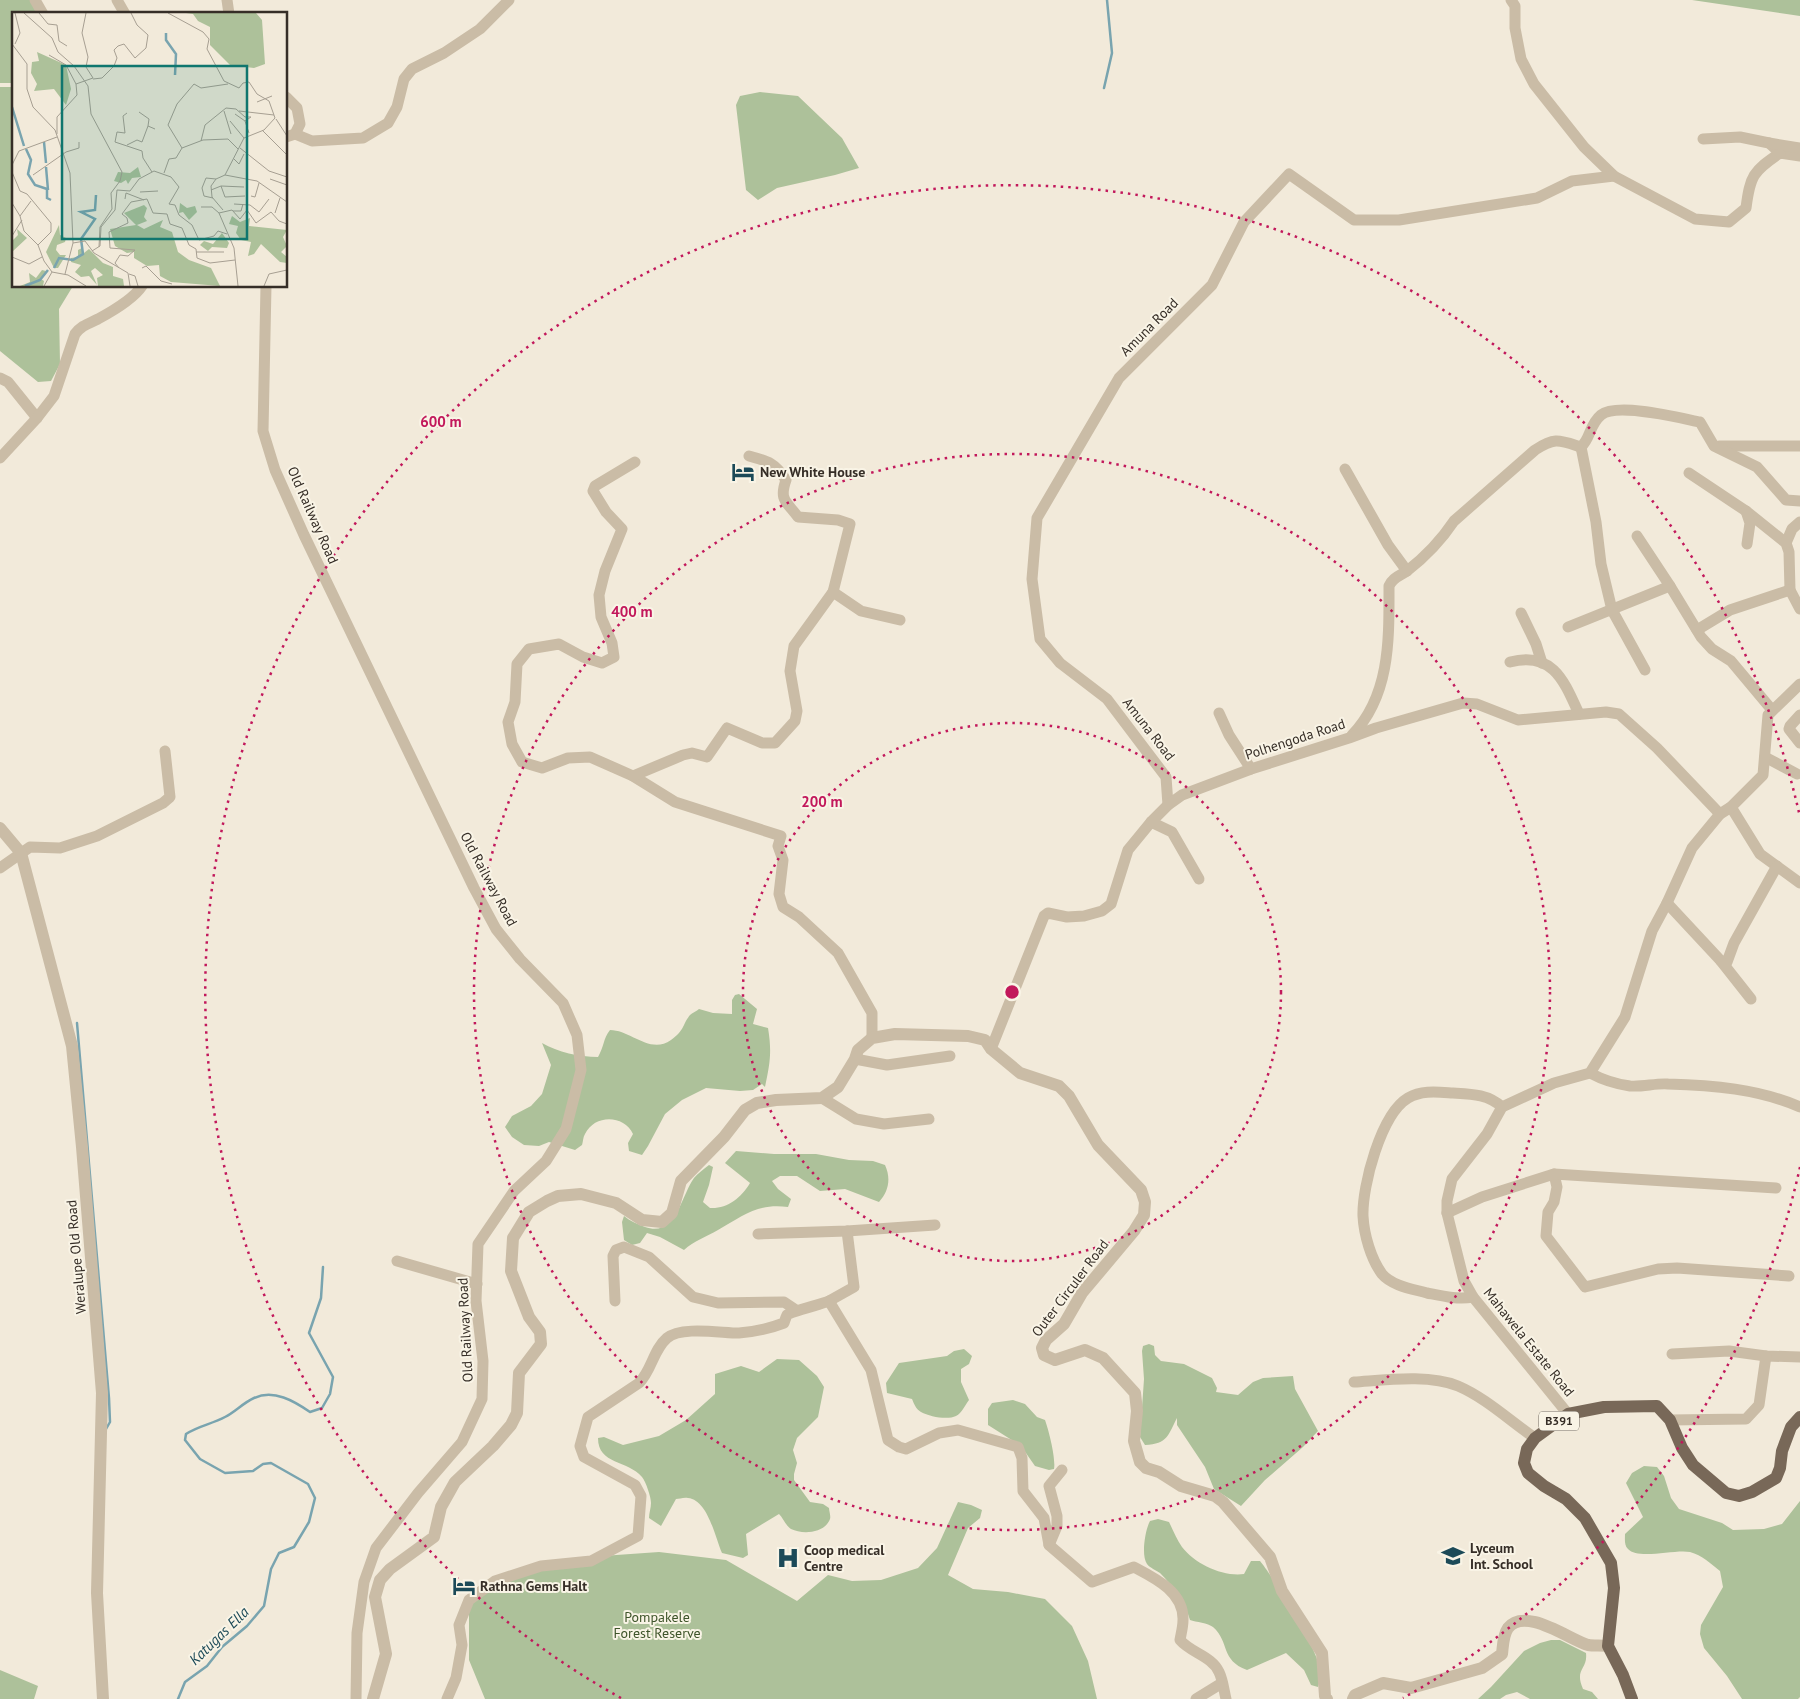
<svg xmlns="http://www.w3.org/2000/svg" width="1800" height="1699" font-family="'PT Sans',sans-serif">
<rect width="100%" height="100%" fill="#f2eada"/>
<g fill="#adc19a">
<polygon points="0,0 34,0 41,14 14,14 14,83 0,83"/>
<polygon points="1692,0 1800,0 1800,16"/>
<polygon points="0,87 14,87 14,286 73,286 59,309 60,364 51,381 38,382 0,351"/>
<polygon points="760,92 798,96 842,138 859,168 835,175 777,188 758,200 746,190 736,105 740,96"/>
<path d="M739,994L757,1009L753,1024L768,1028C772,1052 770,1063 765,1087L762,1084L753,1090L740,1091L706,1088L682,1100L665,1114L648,1146L642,1155L629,1151L628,1143L633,1134C624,1115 595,1114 585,1134C583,1137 583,1142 582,1145L575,1150L549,1142L539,1146L524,1145L512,1137L505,1127L512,1116L531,1106L542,1094L551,1065L542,1043C558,1052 579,1057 598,1057C604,1047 603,1039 610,1030C631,1030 650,1055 671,1040C685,1030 682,1025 690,1015C692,1013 697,1011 699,1009L713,1013L732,1014V1000L735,995Z"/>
<path d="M736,1151L774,1154H816L849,1160L873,1161L885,1165C891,1178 889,1191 879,1202L845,1189L820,1191L797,1176H780L772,1181L778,1189L791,1199L788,1207C757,1203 743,1216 718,1230C706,1237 694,1241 684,1250L660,1237L647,1233L640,1243L632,1245L624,1240L622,1222L624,1216C630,1221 637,1224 645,1227C676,1238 681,1196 694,1178C698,1173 704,1169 709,1165L713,1167L709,1185L703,1202L710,1208C727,1209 741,1198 750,1183L725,1163Z"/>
<path d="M1149,1344L1154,1346L1155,1355L1161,1361L1184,1364L1212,1378L1217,1388L1216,1392L1238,1395L1253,1382L1263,1378L1293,1376L1295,1389L1318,1431L1303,1447L1265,1480L1241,1506L1214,1489L1205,1467L1177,1425V1418C1168,1435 1168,1444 1145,1445L1140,1437L1144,1379L1142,1351L1143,1346Z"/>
<path d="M964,1349L972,1356L969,1364L961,1369V1382L969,1400C965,1405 962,1413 956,1416C948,1420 930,1417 921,1412C916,1409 914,1404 912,1399L887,1393L886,1383L899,1363L947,1356L954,1351Z"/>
<path d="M777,1359L799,1360L817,1376L824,1387L818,1417L797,1438L793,1450L797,1463L794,1474V1480L810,1502L823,1504L829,1508C829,1511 831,1516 830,1519C825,1533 803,1535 791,1529C786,1526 783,1518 779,1514L746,1534L748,1555L743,1558L722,1553C715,1537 708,1500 688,1498C684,1497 679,1499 676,1499L661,1526L649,1518C649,1513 651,1508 651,1503C651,1497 646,1482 642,1477C628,1460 598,1465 598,1438L604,1437L623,1445L659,1436L686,1420L715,1394V1374L741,1366L759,1372Z"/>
<path d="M1013,1400L1025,1404L1037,1417L1045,1420C1049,1431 1056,1459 1054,1469L1049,1470L1035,1466L1021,1446L988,1425V1409L992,1403Z"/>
<path d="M1644,1466L1657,1467L1664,1476L1671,1498L1679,1509L1722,1523L1733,1530L1764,1529L1782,1524L1800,1501V1697L1798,1699H1742L1727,1676L1704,1648L1700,1634L1701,1625L1723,1587L1720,1571C1711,1564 1702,1555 1690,1552C1675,1549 1638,1560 1628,1549C1624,1545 1625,1539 1625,1534L1643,1517L1626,1483L1632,1473Z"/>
<polygon points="958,1502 971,1505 982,1510 980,1518 968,1528 948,1575 973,1589 1008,1592 1045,1599 1072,1626 1088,1661 1097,1699 485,1699 469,1660 469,1599 511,1578 588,1557 659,1552 726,1560 797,1601 828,1575 852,1581 881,1580 918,1568 937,1548"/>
<path d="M1158,1519L1169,1522C1173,1530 1177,1540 1182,1547C1195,1564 1223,1577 1244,1574L1251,1561H1260C1274,1578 1322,1655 1321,1675C1320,1679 1319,1683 1318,1687L1311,1685L1304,1670L1286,1653L1247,1670C1220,1660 1230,1642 1213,1627C1208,1623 1196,1622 1190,1620C1185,1602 1173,1586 1160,1573C1156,1570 1150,1568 1147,1564C1141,1556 1145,1530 1150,1521Z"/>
<path d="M1551,1640H1560L1586,1653C1588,1670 1574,1668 1583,1689L1592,1692L1598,1699H1530L1517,1692L1506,1695L1500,1699H1478L1491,1687L1524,1651L1540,1643Z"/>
<polygon points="0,1670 38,1686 34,1699 0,1699"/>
</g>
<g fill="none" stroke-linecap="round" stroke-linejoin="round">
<g stroke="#79a4af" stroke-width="2.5">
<polyline points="1104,88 1112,53 1107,0"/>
<polyline points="77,1023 109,1398 110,1422 106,1429"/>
<path d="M178,1699L185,1682L207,1666L222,1647L247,1626L264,1606L271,1569L279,1553L294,1547L309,1522L315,1498L308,1484L271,1463L263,1464L253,1471L225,1473L200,1459L185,1440L186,1434C198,1426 212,1424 225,1417C235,1412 243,1403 254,1398C274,1389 294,1401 310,1412L322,1408L330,1394L333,1377L309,1333L321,1298L323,1267"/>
</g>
<g stroke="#cabca6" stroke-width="11">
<polyline points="35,0 43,14"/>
<polyline points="117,0 125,14"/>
<polyline points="227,0 229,14"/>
<path d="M1511,0L1515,6V28L1521,59L1534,84L1584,147L1614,176L1695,219L1729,222L1746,208C1750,176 1753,171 1780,153L1800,156"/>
<polyline points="286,97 297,108 300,124 295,134 286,137"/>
<polyline points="295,134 312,141 363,138 388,123 397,107 404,79 412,69 444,53 480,29 509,0"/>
<polyline points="1703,139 1740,137 1769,143 1780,153"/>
<polyline points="1769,143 1800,148"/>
<polyline points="266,286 263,431 275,470 304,535 474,888 496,929 520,959 563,1003 577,1035 581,1070 566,1129 546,1161 514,1191 478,1244 476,1301 483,1361 482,1399 462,1442 418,1493 376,1548 364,1582 357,1633 356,1699"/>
<polyline points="0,378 8,382 37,418"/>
<polyline points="1719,446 1800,446"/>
<polyline points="1581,447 1596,522 1601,564 1612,610 1645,670"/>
<path d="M749,456C768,461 775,463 786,480C779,500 786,501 798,517L838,520L850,524L833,592"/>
<path d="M0,458L37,418L54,396L75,334C82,325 88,324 98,319C111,312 134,298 142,286"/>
<polyline points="635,462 595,486 593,491 606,512 622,529 605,571 599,595 601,617 612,643 614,657 602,663 583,657 559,644 529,649 517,664 515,702 508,722 512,744 522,762 542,768 568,758 590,757 633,776 675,802 781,836 778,846 783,860 779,894 783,907 799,917 838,953 872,1013 872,1038"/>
<polyline points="1345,469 1388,545 1407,571"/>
<polyline points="1689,473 1746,511 1786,543 1789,552 1790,590 1800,609"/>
<polyline points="1746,511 1750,523 1747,544"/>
<polyline points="1637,536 1670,586 1701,637 1712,649 1731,661 1772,710"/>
<polyline points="1786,543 1792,529 1800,522"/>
<polyline points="1521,613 1536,644 1542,663"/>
<polyline points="1568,627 1670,586"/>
<polyline points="1697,630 1730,610 1790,590"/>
<path d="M1510,662C1553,651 1564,681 1579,714"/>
<polyline points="1219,713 1229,735 1251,769"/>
<polyline points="1800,715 1790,726 1789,729 1800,743"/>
<path d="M1352,735C1391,695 1389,637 1389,586C1393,577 1400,576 1407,571C1425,557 1442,539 1454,521L1535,450C1555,437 1559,440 1581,447C1591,438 1589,425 1601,415C1617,402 1680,418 1700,422L1714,446L1757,467L1786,500L1800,501"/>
<polyline points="1765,757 1797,774"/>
<polyline points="633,776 683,755 692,753 707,757 727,728 762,743 775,743 795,721 797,711 790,671 794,646 833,592 861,611 900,620"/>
<polyline points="1168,805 1166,777 1107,699 1060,663 1040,639 1032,579 1037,518 1119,378 1212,285 1244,222 1289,174 1354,220 1399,220 1537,198 1572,181 1614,176"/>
<polyline points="1731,807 1760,854 1800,883"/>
<polyline points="1151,822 1172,832 1199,879"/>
<polyline points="0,868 30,847 60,848 97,836 163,803 170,797 165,751"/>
<polyline points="1667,903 1721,961 1727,962 1734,943 1777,866"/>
<polyline points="1721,961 1751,999"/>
<polyline points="991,1049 1044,916 1048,913 1067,917 1084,916 1102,911 1111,904 1128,850 1151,822 1168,805 1182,795 1251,769 1349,738 1376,728 1463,703 1477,704 1518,720 1606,712 1619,714 1657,748 1720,814"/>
<polyline points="855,1059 887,1065 950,1056"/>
<path d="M1590,1073C1603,1080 1615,1084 1630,1086C1643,1087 1656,1083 1668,1084C1712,1085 1759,1089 1800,1107"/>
<polyline points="822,1098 856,1119 884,1124 929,1119"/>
<polyline points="1554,1174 1557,1187 1554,1202 1548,1212 1546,1236 1585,1287 1658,1269 1677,1268 1789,1276"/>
<polyline points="1447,1213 1482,1197 1554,1174 1776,1188"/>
<polyline points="758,1234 847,1231 935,1225"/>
<polyline points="397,1261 477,1284"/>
<path d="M1473,1297C1458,1300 1442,1296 1427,1293C1413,1289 1392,1286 1382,1274C1371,1259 1364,1235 1363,1216C1362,1186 1381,1114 1408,1098C1422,1090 1437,1092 1453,1093C1471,1094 1488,1094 1502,1107"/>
<polyline points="615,1301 613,1256 616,1250 624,1247 649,1257 693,1297 718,1303 784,1302 796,1310"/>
<polyline points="829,1301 854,1287 847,1231"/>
<polyline points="1672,1354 1729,1351 1766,1356 1800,1357"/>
<path d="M1354,1382C1385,1380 1429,1374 1458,1386C1486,1398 1510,1421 1535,1438"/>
<polyline points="1568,1414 1473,1297 1464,1281 1447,1213 1447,1201 1452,1179 1487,1134 1502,1107 1554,1083 1590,1073 1625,1017 1652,931 1667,903 1692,848 1720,814 1731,807 1763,775 1768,715 1800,684"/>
<polyline points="1670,1420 1746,1419 1759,1405 1766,1356"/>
<polyline points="1049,1545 1057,1526 1057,1516 1049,1486 1062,1470"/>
<path d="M447,1699L456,1678L462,1645L459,1625L469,1600L495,1581L541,1566L591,1561L638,1536L641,1496L635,1485L584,1457L580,1446L588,1417L639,1383C652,1370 653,1350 667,1338C681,1326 721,1333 739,1333C754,1332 771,1328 784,1323C785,1320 786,1317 787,1315C790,1312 822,1304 829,1301L871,1370L888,1440L899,1447L906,1449L939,1433L958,1430L1018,1447L1022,1458L1023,1491L1044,1518L1049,1545L1092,1582L1134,1567C1155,1578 1184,1592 1183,1620C1183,1627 1181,1634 1180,1640C1191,1653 1212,1656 1219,1672C1223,1680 1224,1691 1226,1699"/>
<polyline points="1196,1699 1222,1683"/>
</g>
<g stroke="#cabca6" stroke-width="12">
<polyline points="0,828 21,853 72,1046 82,1147 102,1393 97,1593 103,1699"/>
<polyline points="373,1699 386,1654 375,1597 380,1580 390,1569 434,1537 441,1507 455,1482 493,1446 511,1425 517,1413 519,1373 541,1344 540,1332 529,1317 511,1271 513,1238 529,1212 547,1201 558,1196 581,1194 616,1203 642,1220 662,1222 672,1213 681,1181 724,1137 745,1110 757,1103 776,1100 822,1098 838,1087 855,1059 858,1050 872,1038 895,1034 968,1036 985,1040 991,1049 1020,1073 1059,1086 1069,1096 1098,1145 1141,1190 1145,1202 1144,1215 1134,1231 1082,1293 1064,1324 1046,1340 1042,1348 1044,1355 1055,1360 1085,1350 1103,1358 1135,1393 1137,1411 1134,1441 1140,1462 1146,1468 1159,1472 1181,1486 1215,1496 1223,1502 1270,1557 1282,1591 1322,1653 1325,1696 1327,1699"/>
<path d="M1353,1699L1355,1695L1383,1683L1411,1688L1482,1668L1502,1654C1503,1646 1503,1635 1508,1628C1525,1606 1570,1640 1588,1645C1594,1646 1602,1645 1608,1646"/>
</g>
<polyline stroke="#786858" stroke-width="12" points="1632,1699 1623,1675 1608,1646 1614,1588 1611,1563 1585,1518 1566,1499 1544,1486 1528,1473 1524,1463 1527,1449 1535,1438 1568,1414 1604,1407 1657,1406 1670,1420 1682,1448 1693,1465 1726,1493 1739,1496 1752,1492 1776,1478 1780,1468 1782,1451 1791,1427 1800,1417"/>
</g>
<g fill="none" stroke="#c2185b" stroke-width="2.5" stroke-dasharray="2.5 5">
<circle cx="1012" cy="992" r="269"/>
<circle cx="1012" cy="992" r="538"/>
<path d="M1800 1167A807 807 0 0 1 1403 1698M621 1698A807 807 0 1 1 1800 817"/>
</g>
<defs>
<symbol id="hotel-bare" viewBox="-9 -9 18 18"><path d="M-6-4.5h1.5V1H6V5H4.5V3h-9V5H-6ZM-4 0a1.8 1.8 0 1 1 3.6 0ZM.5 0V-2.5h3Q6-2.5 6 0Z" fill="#1c4a58" stroke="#f9f4e6" stroke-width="2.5" paint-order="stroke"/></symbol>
<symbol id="school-bare" viewBox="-9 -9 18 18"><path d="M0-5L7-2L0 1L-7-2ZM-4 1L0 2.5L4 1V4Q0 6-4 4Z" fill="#1c4a58" stroke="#f9f4e6" stroke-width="2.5" paint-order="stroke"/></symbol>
<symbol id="hospital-bare" viewBox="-9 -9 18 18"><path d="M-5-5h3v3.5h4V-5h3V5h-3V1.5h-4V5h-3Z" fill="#1c4a58" stroke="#f9f4e6" stroke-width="2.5" paint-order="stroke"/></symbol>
</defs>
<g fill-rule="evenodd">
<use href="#hotel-bare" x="727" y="456" width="32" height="32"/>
<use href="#school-bare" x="1437" y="1540" width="32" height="32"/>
<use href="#hospital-bare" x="772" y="1542" width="32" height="32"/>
<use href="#hotel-bare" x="448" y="1570" width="32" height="32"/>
</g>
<g text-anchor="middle" stroke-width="4" stroke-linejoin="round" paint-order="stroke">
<rect fill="#f9f4e6" stroke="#706960" stroke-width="1" x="1539" y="1411.5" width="40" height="19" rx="4"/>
<g font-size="12" font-weight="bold" fill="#362e27">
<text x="1559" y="1425">B391</text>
</g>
<g font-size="14" fill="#362e27" stroke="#f9f4e6">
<text transform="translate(1149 327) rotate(-45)" y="5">Amuna Road</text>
<text transform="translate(313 515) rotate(66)" y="5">Old Railway Road</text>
<text transform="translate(1149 729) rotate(52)" y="5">Amuna Road</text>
<text transform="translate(1295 739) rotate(-18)" y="5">Polhengoda Road</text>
<text transform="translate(489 879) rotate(62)" y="5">Old Railway Road</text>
<text transform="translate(76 1257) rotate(-95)" y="5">Weralupe Old Road</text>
<text transform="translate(1070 1288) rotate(-53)" y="5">Outer Circuler Road</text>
<text transform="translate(465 1330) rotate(-93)" y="5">Old Railway Road</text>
<text transform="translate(1529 1342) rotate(51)" y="5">Mahawela Estate Road</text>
</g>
<g font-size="14" font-weight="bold" fill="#362e27" stroke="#f9f4e6" text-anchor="start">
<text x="760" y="477">New White House</text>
<text x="1470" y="1553">Lyceum<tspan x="1470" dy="16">Int. School</tspan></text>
<text x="804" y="1555">Coop medical<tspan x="804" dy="16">Centre</tspan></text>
<text x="480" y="1591">Rathna Gems Halt</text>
</g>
<g font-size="14" fill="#3e542a" stroke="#f9f4e6">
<text x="657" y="1622">Pompakele<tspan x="657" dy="16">Forest Reserve</tspan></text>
</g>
<g font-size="15" font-style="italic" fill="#1c4a58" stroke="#f9f4e6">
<text transform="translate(219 1636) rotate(-44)" y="5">Katugas Ella</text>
</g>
</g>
<g transform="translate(12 12)">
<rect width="275" height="275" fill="#f2eada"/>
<path d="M174,1H244L250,8L253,52L242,56L218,53L198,33V15L186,9L181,2ZM25,40L54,53L59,77L54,93L42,77L22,79L25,72L19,61L20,50L27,49ZM126,155L129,165L120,166L116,172L114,168L109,171L102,169L106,160L118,161ZM168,191L175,196L183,194L185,200L177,208L171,200L167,201ZM132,193L135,196L132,205L135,209L125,213L132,217L151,208L148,215L160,220L166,240L177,248L199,256L208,274L159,270L148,264L147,253L135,254L122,246V240L115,241L103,234L98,217L124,213L112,201ZM220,204L228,210L238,206L237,214L275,218L271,225L275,234L269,240L275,245V251L268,250L249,232L242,242L236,244L239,230L229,228L224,221L226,214L217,212ZM47,213L48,223L54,226L53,230L45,233L44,238L48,243H54L46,256H42L34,240ZM5,217L15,226L0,240V229L6,223ZM210,221L217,231L215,236L200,235L196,239L188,233L192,229L201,232ZM70,236L72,241L77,237L91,251L101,255V264L111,267L112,274H86L85,266L91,263L83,256L79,259L85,273L77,264L69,265L63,260L69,253L59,250V246L66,245V238ZM30,258L34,259L29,267L32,269L31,274H8L18,270L17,261L24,266Z" fill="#adc19a"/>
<path fill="none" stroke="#79a4af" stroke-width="2.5" d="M154,21V28L164,42L163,63M0,95L12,134M32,130L34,151M14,137L19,148L16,162L23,173L35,177V186L39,188M34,155L36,178M42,256L47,246L61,248L71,242L69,227L83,207L69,200L83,198L84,183M13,274L28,268L36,258"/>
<path fill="none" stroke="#a79f92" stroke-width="1" d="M3,1L8,21L3,32M12,1L40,26L46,40L62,54L76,74L79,102L110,160L108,169L99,181L100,197L88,215L87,235M27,1L36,12L45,13L47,29L55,34M156,1L191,20L197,27L195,37L212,69L227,76L231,71L237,70L245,82L257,89L263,106L252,118L232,126L213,163L204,167L199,174L200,185L211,198M0,32L15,52V77L21,95L43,118L58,161L61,231L53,262M37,43L54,53L64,72M81,67L90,66L102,54L105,46L102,38L106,34L112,32L123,46L134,36L136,23L125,13L119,1M245,90L260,84M212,99L219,122M227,99L262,103M127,100L137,107L136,114M115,101L111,104L113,121L105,120L103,130L130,139L131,146L140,160M223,102L233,109L237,121M264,107L275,124M218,109L232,126M250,118L275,143M45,122V105L65,83L64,72L81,66L74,55L76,45L70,21L74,1M189,129L193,113L214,96L224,97L233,105H239L233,109M115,133L125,128L130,130L136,114L143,117M170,136L156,113L165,92L182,72L189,76L216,72M228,136L257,159L275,165M221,146L227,152L232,142M0,153L7,139L45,125M0,160L8,179L15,182L39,211V220L26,233L32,249L40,260L56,263L74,274M152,161L157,147L164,146L170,136L191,128L216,127L226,137M21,163L54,140L67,136V130M213,163L245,169L275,190M258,167L275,173M209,174L213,185L233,184M199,178L209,174L232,175M128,180L146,179M239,184L243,185L247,171M201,186L192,184L190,176L194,166L204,167M113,187L114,181L132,188M19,189L8,204L12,219L26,233M0,191L8,204M222,192L238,193L247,200L257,187M189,195H200L207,201M221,199H229L231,192M263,201L268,186M0,224L10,208M61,231L73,229L82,241L116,261L118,274M80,239L88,234L89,215L103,198L105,178L118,179L127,167L142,159L159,165L167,175L157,192L163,193L167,203L180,213L187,228L202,224L206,219L215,222M184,240H212M0,245L17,252L30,245M107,256L103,251L108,243L116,244L123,238L98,236L97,220L116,211L115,206L110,202L119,190L135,187L141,201L155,202L158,212L170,216L177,233L184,237L185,246L198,251L223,248M130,256L134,254L149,269L160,272M117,262L123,264L126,274M32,274L40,260M226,274L222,236L207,201L220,198L228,207L235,198L244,211L259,200L267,209L275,212M252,274L257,262L275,258"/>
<path fill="#0f766e" fill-opacity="0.15" stroke="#0f766e" stroke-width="2.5" d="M50,54H235V227H50Z"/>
<rect width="275" height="275" fill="none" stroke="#362e27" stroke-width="2.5"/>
</g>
<circle cx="1012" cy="992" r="8" fill="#c2185b" stroke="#f9f4e6" stroke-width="2.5"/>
<g font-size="15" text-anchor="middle" font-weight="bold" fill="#c2185b" stroke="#f9f4e6" stroke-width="4" stroke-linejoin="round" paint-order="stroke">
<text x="441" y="427">600 m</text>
<text x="632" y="617">400 m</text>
<text x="822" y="807">200 m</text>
</g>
</svg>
